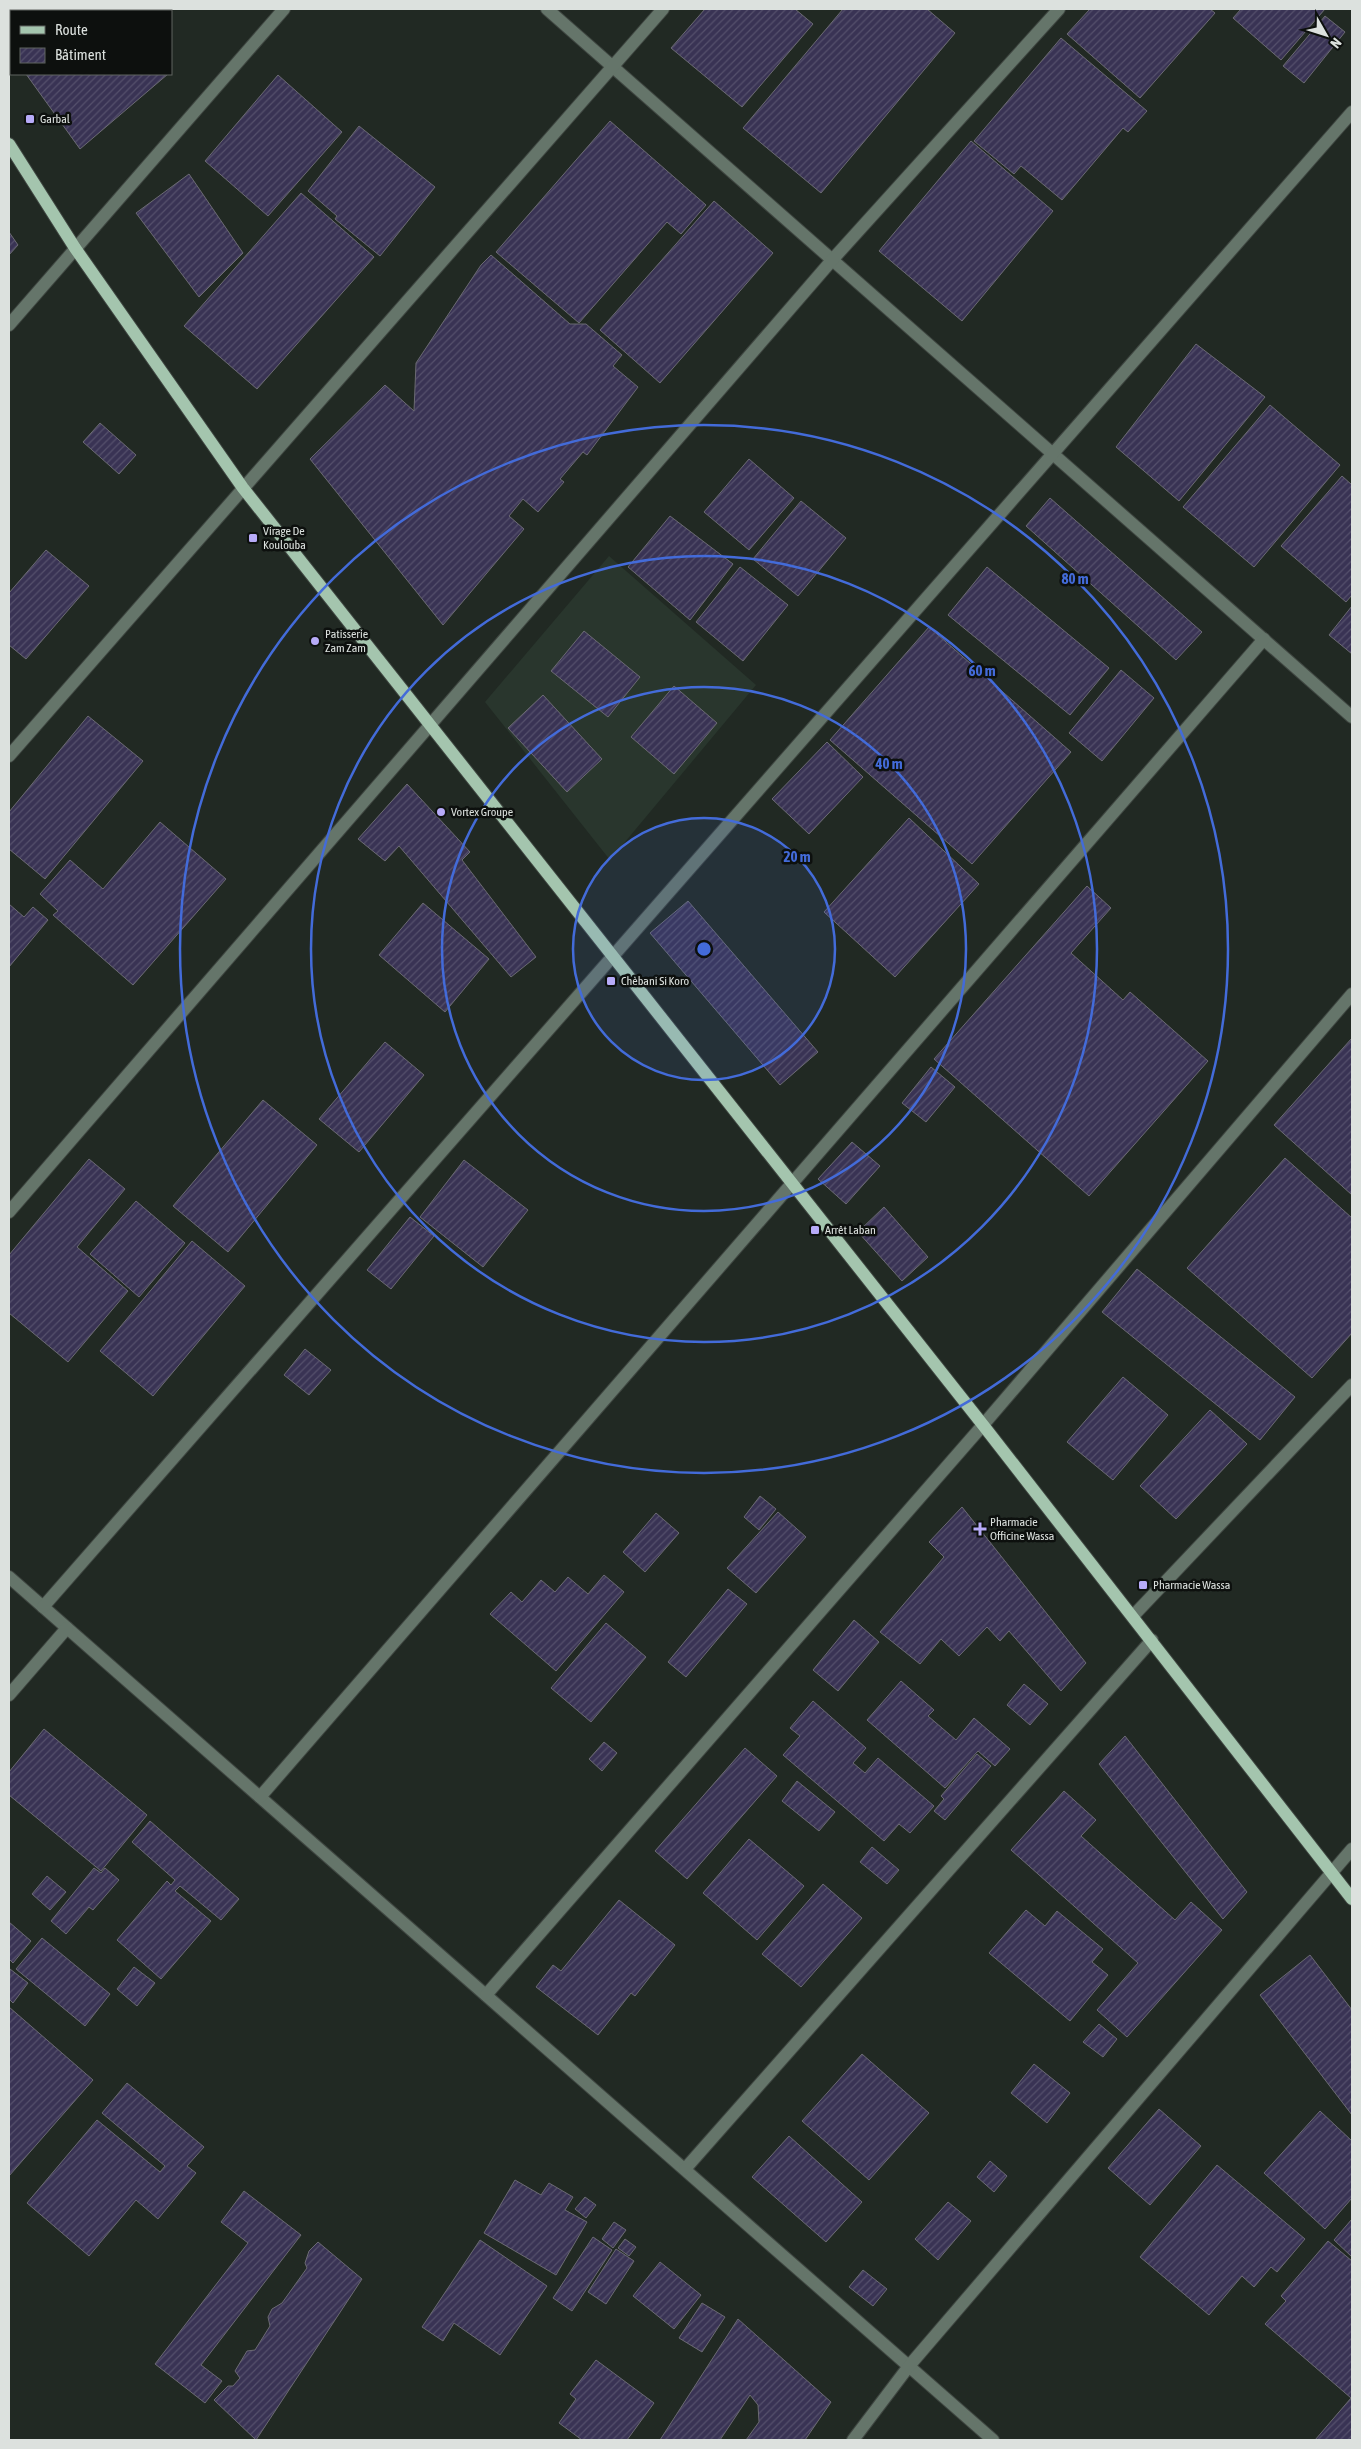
<svg xmlns="http://www.w3.org/2000/svg" width="1361" height="2449" font-family="'Asap Condensed',sans-serif">
<defs>
<pattern id="building-hatch" width="6" height="6" patternUnits="userSpaceOnUse" patternTransform="scale(1.25)"><rect width="6" height="6" fill="#393354"/><path d="M-1 1l2-2M0 6l6-6M5 7l2-2" fill="none" stroke="#55506c"/></pattern>
</defs>
<rect width="100%" height="100%" fill="#212923"/>
<polygon fill="#29362d" points="609,556 756,685 610,860 485,702"/>
<g fill="url(#building-hatch)" stroke="#6b6a73">
<polygon points="9,9 98,9 101,11 11,11 11,53 9,49"/>
<polygon points="705,9 795,9 813,24 742,107 671,48"/>
<polygon points="843,9 927,9 955,33 821,193 743,128"/>
<polygon points="1090,9 1210,9 1215,13 1140,98 1067,34"/>
<polygon points="1241,9 1325,9 1281,60 1233,18"/>
<polygon points="1325,16 1345,32 1304,83 1283,66"/>
<polygon points="1061,38 1147,111 1128,132 1123,128 1062,200 1021,166 1014,174 974,141"/>
<polygon points="26,74 168,74 80,149"/>
<polygon points="278,75 342,132 268,216 205,161"/>
<polygon points="610,121 706,205 681,234 667,222 579,323 496,252"/>
<polygon points="359,126 435,187 380,256 335,219 337,216 308,191"/>
<polygon points="971,141 1053,211 962,321 879,251"/>
<polygon points="189,174 243,253 199,297 136,213"/>
<polygon points="301,193 374,257 257,389 184,326"/>
<polygon points="714,201 773,253 660,383 600,330"/>
<polygon points="9,232 18,245 9,255"/>
<polygon points="491,255 570,324 586,324 622,355 613,366 638,387 587,455 583,452 560,479 564,482 538,512 523,499 509,516 524,529 443,625 310,459 385,385 414,411 416,363 481,265"/>
<polygon points="1196,344 1265,397 1179,501 1116,447"/>
<polygon points="1270,405 1340,465 1254,567 1183,507"/>
<polygon points="100,423 136,455 119,474 83,442"/>
<polygon points="749,459 794,498 749,550 704,512"/>
<polygon points="1342,476 1352,485 1352,595 1346,602 1281,546"/>
<polygon points="1050,498 1202,632 1176,660 1026,526"/>
<polygon points="801,501 846,538 798,596 753,559"/>
<polygon points="670,516 733,564 690,620 628,567"/>
<polygon points="46,550 89,586 26,659 9,645 9,593"/>
<polygon points="740,567 788,605 743,661 696,622"/>
<polygon points="987,567 1109,668 1070,715 948,615"/>
<polygon points="1352,606 1352,654 1329,635"/>
<polygon points="929,627 1071,752 972,864 830,740"/>
<polygon points="584,631 640,677 608,717 551,671"/>
<polygon points="1121,670 1154,698 1102,761 1069,733"/>
<polygon points="674,686 717,723 674,774 631,737"/>
<polygon points="543,695 602,759 567,792 508,728"/>
<polygon points="88,716 143,761 45,879 9,849 9,812"/>
<polygon points="827,742 863,777 809,834 772,799"/>
<polygon points="407,784 470,852 462,860 536,957 511,977 399,846 385,861 358,839"/>
<polygon points="909,818 979,884 895,977 824,912"/>
<polygon points="160,822 226,879 133,985 53,915 58,911 40,894 70,860 103,889"/>
<polygon points="1087,886 1111,908 1071,953 1123,1000 1130,992 1208,1061 1089,1196 934,1059"/>
<polygon points="688,901 818,1052 780,1085 650,933"/>
<polygon points="423,903 489,959 445,1012 379,955"/>
<polygon points="9,904 24,917 33,907 48,920 9,967"/>
<polygon points="1352,1038 1352,1195 1274,1125"/>
<polygon points="385,1042 424,1075 359,1152 319,1119"/>
<polygon points="931,1067 955,1087 926,1122 902,1103"/>
<polygon points="263,1100 317,1145 228,1252 173,1206"/>
<polygon points="852,1142 880,1166 846,1204 818,1179"/>
<polygon points="1285,1158 1352,1218 1352,1333 1312,1378 1187,1268"/>
<polygon points="89,1159 125,1189 77,1247 128,1291 68,1362 9,1313 9,1255"/>
<polygon points="464,1160 528,1210 483,1267 420,1217"/>
<polygon points="136,1201 185,1243 139,1297 90,1254"/>
<polygon points="884,1207 928,1257 902,1281 858,1232"/>
<polygon points="410,1217 434,1236 391,1289 367,1270"/>
<polygon points="192,1241 245,1286 153,1396 100,1351"/>
<polygon points="1137,1269 1295,1397 1260,1440 1102,1312"/>
<polygon points="305,1349 331,1370 309,1395 284,1375"/>
<polygon points="1123,1377 1168,1415 1113,1480 1067,1442"/>
<polygon points="1210,1410 1247,1444 1176,1519 1140,1486"/>
<polygon points="760,1496 776,1509 759,1530 744,1517"/>
<polygon points="962,1507 1086,1663 1061,1691 1009,1631 1000,1641 987,1627 959,1656 941,1639 920,1664 880,1632 944,1557 929,1542"/>
<polygon points="778,1512 806,1537 756,1593 727,1568"/>
<polygon points="656,1513 679,1533 645,1572 623,1552"/>
<polygon points="604,1575 624,1592 556,1671 490,1614 511,1592 522,1602 541,1580 555,1592 568,1577 588,1594"/>
<polygon points="728,1589 747,1604 686,1677 668,1662"/>
<polygon points="854,1620 879,1642 838,1691 813,1670"/>
<polygon points="606,1623 646,1657 591,1722 551,1688"/>
<polygon points="901,1681 934,1710 928,1716 956,1740 974,1718 1010,1749 995,1766 978,1751 945,1788 867,1720"/>
<polygon points="1024,1684 1048,1704 1030,1725 1007,1705"/>
<polygon points="813,1701 866,1748 853,1763 865,1773 878,1758 934,1806 910,1833 899,1824 884,1841 783,1755 800,1736 790,1728"/>
<polygon points="44,1729 147,1815 101,1871 9,1795 9,1772"/>
<polygon points="1125,1736 1247,1892 1223,1919 1099,1764"/>
<polygon points="604,1742 617,1753 602,1771 589,1759"/>
<polygon points="745,1748 777,1776 687,1879 655,1851"/>
<polygon points="977,1754 991,1766 945,1820 934,1811 944,1799 941,1796"/>
<polygon points="797,1781 835,1812 819,1831 782,1801"/>
<polygon points="1064,1791 1096,1820 1081,1836 1175,1920 1191,1902 1222,1930 1127,2037 1097,2010 1138,1963 1011,1850"/>
<polygon points="150,1821 239,1899 221,1920 180,1886 175,1891 211,1921 161,1979 117,1940 167,1881 171,1885 175,1880 132,1842"/>
<polygon points="749,1839 804,1886 757,1940 703,1893"/>
<polygon points="872,1847 899,1870 887,1884 860,1862"/>
<polygon points="94,1868 101,1873 105,1868 119,1880 93,1910 89,1907 66,1934 51,1921"/>
<polygon points="47,1876 66,1892 50,1910 32,1894"/>
<polygon points="823,1884 862,1918 801,1987 762,1954"/>
<polygon points="619,1900 675,1945 635,1996 631,1993 598,2035 536,1987 553,1965 561,1971"/>
<polygon points="1026,1910 1045,1926 1057,1911 1103,1949 1092,1962 1108,1975 1070,2021 989,1953"/>
<polygon points="9,1922 31,1941 13,1963 9,1959"/>
<polygon points="42,1938 110,1994 85,2026 16,1969"/>
<polygon points="1310,1955 1352,2010 1352,2115 1260,1995"/>
<polygon points="134,1967 155,1983 137,2006 117,1989"/>
<polygon points="10,1969 28,1983 13,2003 9,1999"/>
<polygon points="9,2007 93,2080 9,2176"/>
<polygon points="1099,2024 1117,2039 1103,2057 1083,2042"/>
<polygon points="862,2054 929,2113 869,2180 802,2121"/>
<polygon points="1034,2064 1070,2093 1047,2123 1011,2093"/>
<polygon points="127,2083 204,2147 187,2166 196,2173 158,2219 136,2200 89,2256 27,2203 97,2120 160,2172 165,2166 102,2113"/>
<polygon points="1159,2109 1201,2146 1150,2205 1108,2168"/>
<polygon points="1320,2111 1352,2141 1352,2198 1325,2229 1264,2173"/>
<polygon points="789,2136 862,2202 826,2242 752,2177"/>
<polygon points="990,2161 1007,2176 994,2192 977,2177"/>
<polygon points="1217,2165 1305,2239 1277,2272 1271,2267 1254,2287 1242,2276 1209,2315 1140,2257"/>
<polygon points="515,2180 541,2195 549,2183 573,2197 565,2210 587,2222 556,2275 484,2233"/>
<polygon points="244,2191 301,2235 201,2365 222,2381 205,2403 155,2364 248,2243 221,2222"/>
<polygon points="585,2197 596,2205 586,2218 575,2209"/>
<polygon points="948,2202 971,2221 938,2260 915,2239"/>
<polygon points="1352,2219 1352,2257 1334,2240"/>
<polygon points="614,2222 626,2230 613,2248 602,2239"/>
<polygon points="593,2237 612,2250 572,2311 553,2298"/>
<polygon points="625,2239 636,2247 629,2256 618,2248"/>
<polygon points="480,2240 547,2286 500,2355 454,2323 443,2341 422,2327"/>
<polygon points="1328,2241 1352,2261 1352,2440 1315,2440 1351,2398 1265,2324 1286,2301 1281,2296"/>
<polygon points="318,2242 362,2279 256,2440 214,2400 228,2386 233,2386 240,2378 235,2371 247,2351 255,2350 270,2326 268,2317 272,2309 282,2303 307,2268 305,2263 309,2251"/>
<polygon points="616,2249 634,2261 606,2304 588,2292"/>
<polygon points="660,2262 701,2295 674,2329 633,2296"/>
<polygon points="863,2270 887,2289 873,2306 849,2287"/>
<polygon points="702,2303 725,2317 702,2352 679,2338"/>
<polygon points="738,2319 831,2402 805,2440 746,2440 759,2422 758,2405 750,2395 720,2440 660,2440"/>
<polygon points="596,2360 654,2403 627,2440 582,2440 559,2423 576,2399 570,2394"/>
</g>
<g fill="none" stroke-linecap="round" stroke-linejoin="round">
<defs>
<g id="minor">
<polyline points="547,9 1352,717"/>
<polyline points="9,325 284,9"/>
<polyline points="9,756 663,9"/>
<polyline points="9,1212 833,259 1059,9"/>
<polyline points="9,1577 993,2440"/>
<polyline points="43,1607 1352,112"/>
<polyline points="1133,1616 1352,1385"/>
<polyline points="9,1695 67,1628"/>
<polyline points="260,1797 1264,639"/>
<polyline points="486,1995 983,1425 1352,994"/>
<polyline points="685,2169 1152,1640"/>
<polyline points="853,2440 909,2366 1352,1849"/>
</g>
<polyline id="major" points="9,144 75,248 243,488 983,1425 1352,1899"/>
</defs>
<use href="#minor" stroke="#3f4641" stroke-width="14"/>
<use href="#major" stroke="#3f4641" stroke-width="14"/>
<use href="#minor" stroke="#65756a" stroke-width="12"/>
<use href="#major" stroke="#a4c5ae" stroke-width="12"/>
</g>
<circle cx="704" cy="949" r="131" fill="#436bd9" fill-opacity=".12"/>
<g fill="none" stroke="#436bd9" stroke-width="2.5">
<circle cx="704" cy="949" r="131"/>
<circle cx="704" cy="949" r="262"/>
<circle cx="704" cy="949" r="393"/>
<circle cx="704" cy="949" r="524"/>
</g>
<g fill="#b7abf8" stroke="#0d100e" stroke-width="2">
<rect x="25" y="114" width="10" height="10" rx="2.5"/>
<rect x="248" y="533" width="10" height="10" rx="2.5"/>
<circle cx="315" cy="641" r="5"/>
<circle cx="441" cy="812" r="5"/>
<rect x="606" y="976" width="10" height="10" rx="2.5"/>
<rect x="810" y="1225" width="10" height="10" rx="2.5"/>
<path d="M977.5 1521.5h5v5h5v5h-5v5h-5v-5h-5v-5h5z"/>
<rect x="1138" y="1580" width="10" height="10" rx="2.5"/>
</g>
<g text-anchor="middle" stroke-width="5" stroke-linejoin="round" paint-order="stroke">
<g font-size="12" fill="#dce1de" stroke="#0d100e" text-anchor="start">
<text x="40" y="123">Garbal</text>
<text x="263" y="535">Virage De<tspan x="263" dy="14">Koulouba</tspan></text>
<text x="325" y="638">Patisserie<tspan x="325" dy="14">Zam Zam</tspan></text>
<text x="451" y="816">Vortex Groupe</text>
<text x="621" y="985">Chèbani Si Koro</text>
<text x="825" y="1234">Arrêt Laban</text>
<text x="990" y="1526">Pharmacie<tspan x="990" dy="14">Officine Wassa</tspan></text>
<text x="1153" y="1589">Pharmacie Wassa</text>
</g>
</g>
<circle cx="704" cy="949" r="8" fill="#436bd9" stroke="#0d100e" stroke-width="2.5"/>
<g font-size="15" text-anchor="middle" font-weight="bold" fill="#436bd9" stroke="#0d100e" stroke-width="5" stroke-linejoin="round" paint-order="stroke">
<text x="1075" y="584">80 m</text>
<text x="982" y="676">60 m</text>
<text x="889" y="769">40 m</text>
<text x="797" y="862">20 m</text>
</g>
<rect width="1361" height="2449" fill="none" stroke="#dce1de" stroke-width="20"/>
<rect x="10" y="10" width="162" height="65" fill="#0d100e" stroke="#606461"/>
<rect x="20" y="26" width="25" height="8" fill="#a4c5ae" stroke="#606461"/>
<text x="55" y="35" font-size="15" fill="#dce1de">Route</text>
<rect x="20" y="48" width="25" height="15" fill="url(#building-hatch)" stroke="#606461"/>
<text x="55" y="60" font-size="15" fill="#dce1de">Bâtiment</text>
<g transform="translate(1326 35) rotate(129)" stroke="#0d100e" stroke-width="4" paint-order="stroke">
<path d="M0-4L9 19L0 12L-9 19Z" fill="#dce1de"/>
<text y="-8" font-size="14" font-weight="bold" text-anchor="middle" fill="#dce1de">N</text>
</g>
</svg>
